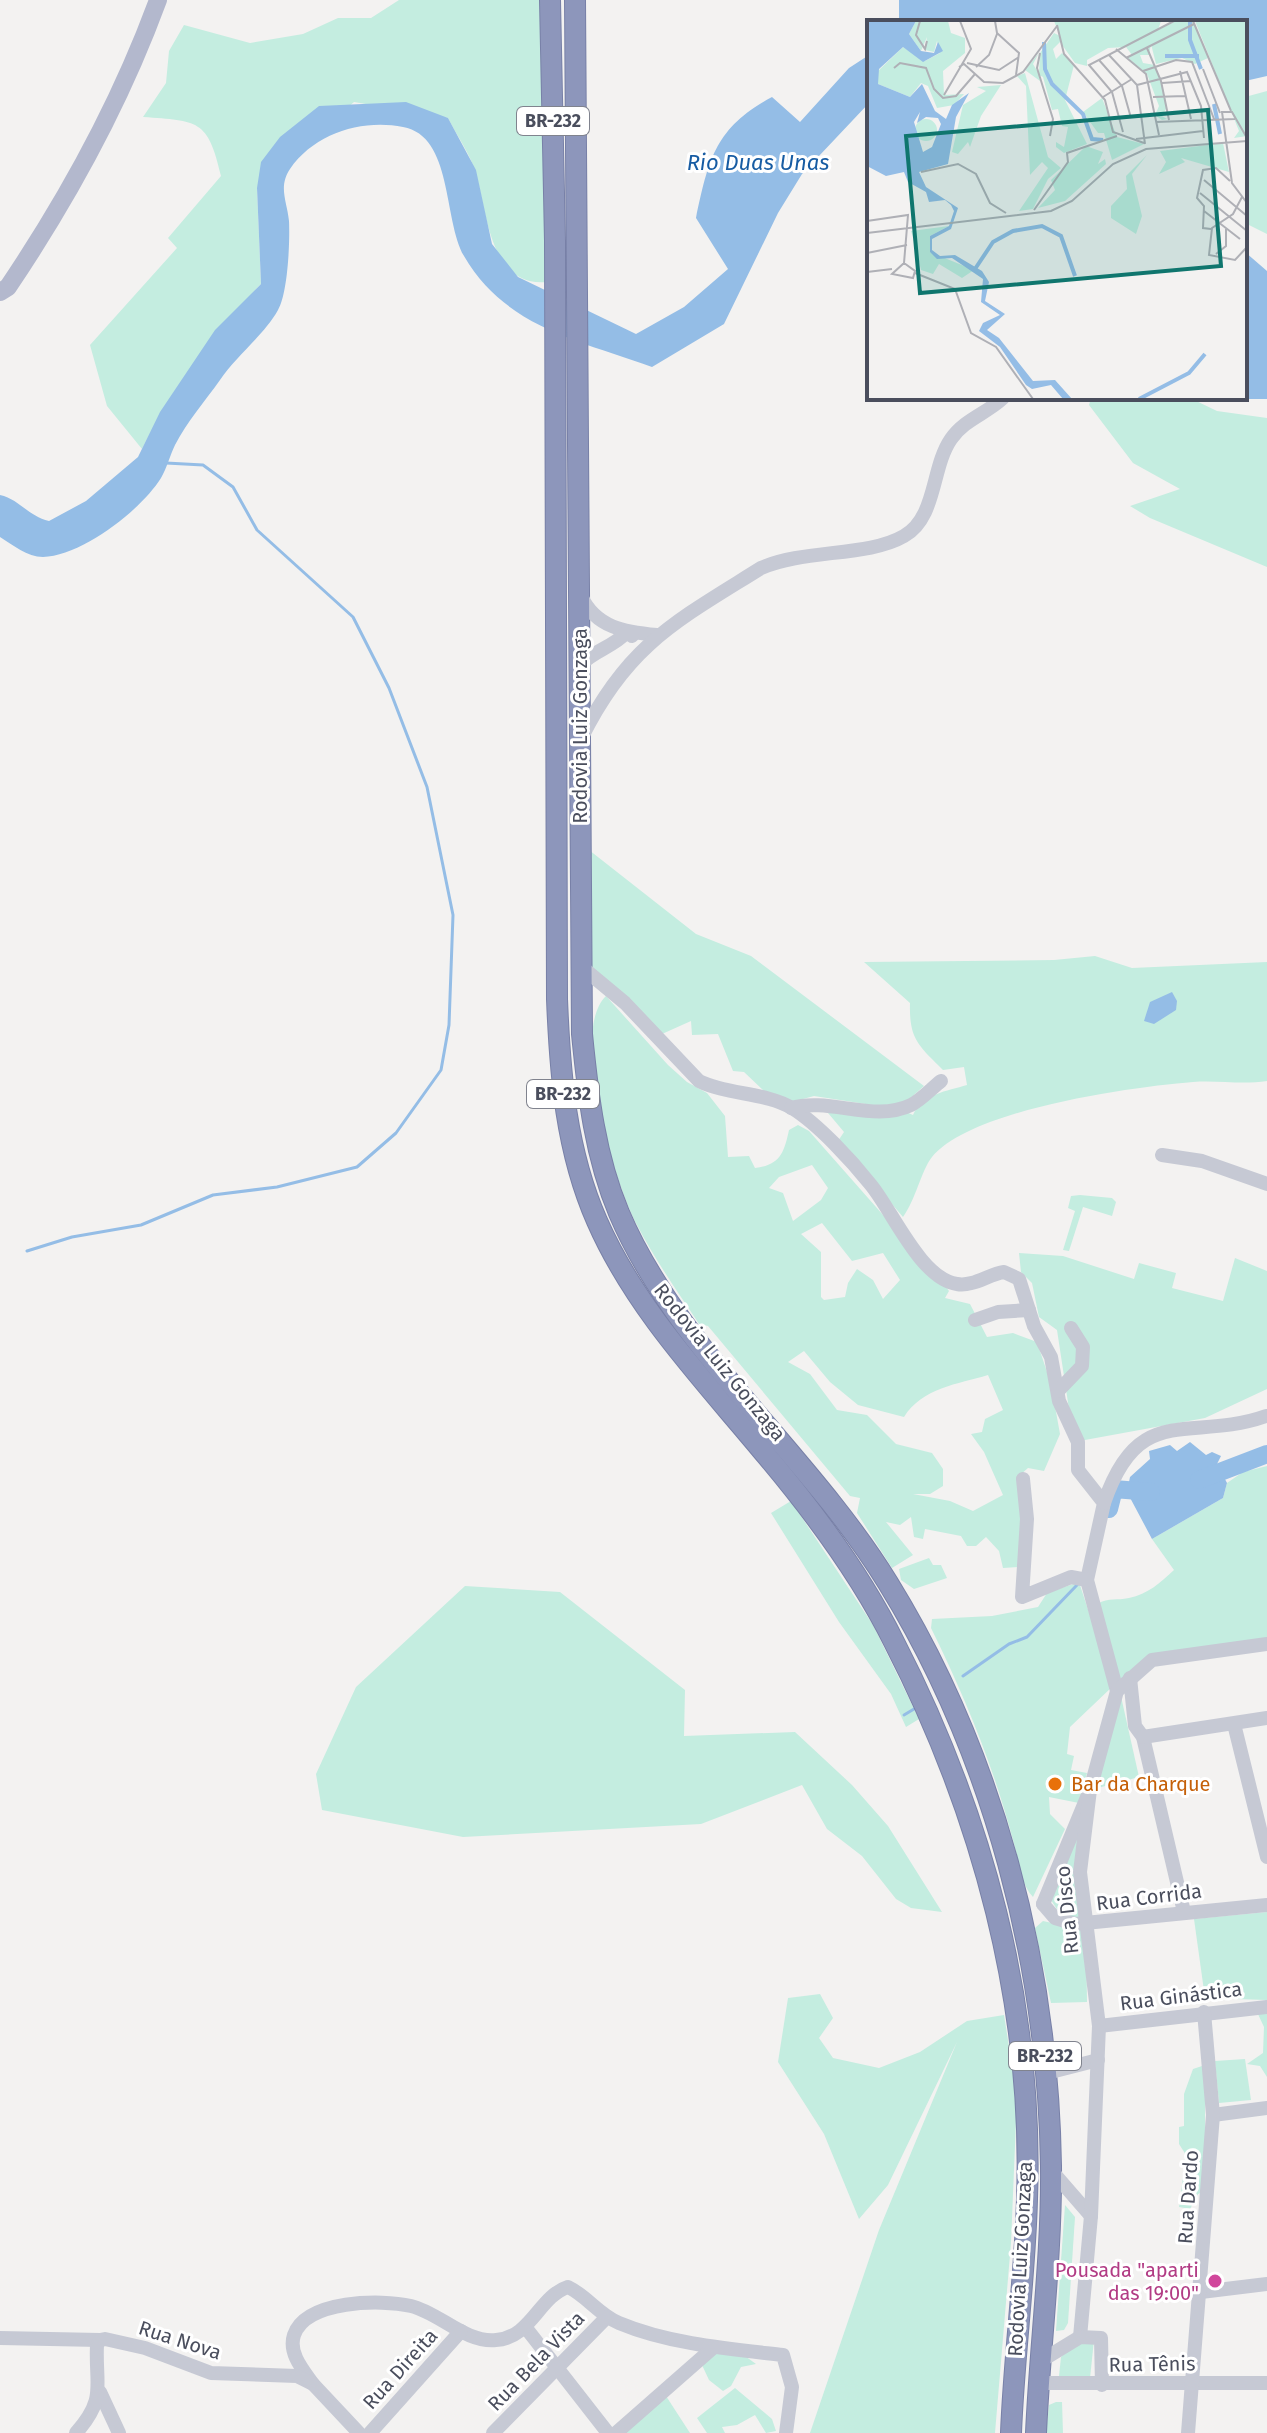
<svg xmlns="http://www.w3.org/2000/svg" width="1267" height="2433" font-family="'Fira Sans',sans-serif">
<rect width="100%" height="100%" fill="#f3f2f1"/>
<g fill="#c4ede0" fill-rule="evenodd">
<path d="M399,0H540L547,282C490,288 487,212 476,174C471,155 457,136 448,118L354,102L257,188L261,284C212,334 173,387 142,449L107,406L90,345L177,248L168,238L221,176C208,119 198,121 143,117L166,83L169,51L184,25L250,43L303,34L338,18H371Z"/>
<polygon points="1267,91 1267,234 1245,223 1245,97"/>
<polygon points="1091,398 1190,398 1217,411 1267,418 1267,567 1150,518 1130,506 1180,489 1133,463 1089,405"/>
<polygon points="589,850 696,934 751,956 924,1086 898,1109 814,1096 792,1102 765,1092 744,1072 733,1071 718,1034 692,1035 691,1021 662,1034 590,966"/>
<path d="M1095,956L1132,968L1267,962V1081C1242,1085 1218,1080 1193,1082C1131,1087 972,1109 932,1157C921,1171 916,1199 903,1217L838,1141L844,1132L823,1107L902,1110L913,1115C922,1094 947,1091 967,1085L964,1067L943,1070C918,1045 909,1039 910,1003L864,962L1054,960Z"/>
<path d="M606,996L668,1065L687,1082L707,1093L725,1116L728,1157L749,1156L755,1168C780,1165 784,1153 789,1130L798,1125L809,1131L943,1283L949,1291L945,1298L970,1304L987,1337L1013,1333L1037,1342L1051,1384L1060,1434L1044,1471L1028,1468L1019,1476L1024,1514L1020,1567L1003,1568L999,1551L986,1537L976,1546H967L961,1536L925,1529L923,1539L914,1537L911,1517L900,1525L886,1522L913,1555L892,1568L857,1513L860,1498L850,1496L708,1326L699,1324C678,1292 655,1260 637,1225C615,1183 568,1033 606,996ZM812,1165L828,1188L821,1200L793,1221L783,1193L769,1188L779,1177ZM822,1223L852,1261L883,1253L900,1280L883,1299L873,1280L857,1269L848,1283L845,1297L824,1300L821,1297V1252L801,1234ZM804,1351L830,1382L858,1405L904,1417C922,1388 958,1384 988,1375L1003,1410L985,1419L982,1432L971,1434L984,1452L1003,1495L973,1511L950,1501L913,1494H930L943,1486V1469L932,1453L896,1444L867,1415L837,1410L810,1374L788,1362Z"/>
<polygon points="1080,1195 1112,1198 1116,1202 1112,1216 1083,1207 1069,1251 1063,1250 1075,1211 1068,1208 1071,1196"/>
<polygon points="1019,1253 1063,1256 1134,1279 1139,1263 1176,1273 1172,1288 1223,1301 1235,1258 1267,1271 1267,1389 1205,1418 1074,1442 1057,1330 1039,1317 1032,1283 1021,1272"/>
<path d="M1267,1466V1642L1151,1656L1118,1682L1097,1604C1110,1597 1116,1601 1129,1598C1148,1594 1160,1583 1174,1570L1152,1539L1223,1498L1227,1483L1243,1472Z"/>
<polygon points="791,1501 873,1625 919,1719 906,1727 891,1694 839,1622 771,1513"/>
<polygon points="929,1558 933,1565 941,1565 947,1578 914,1589 901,1580 899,1569"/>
<path d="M1079,1582L1113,1686L1070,1727L1067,1754L1074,1756L1071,1770L1087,1773L1079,1803L1049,1797L1050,1814L1065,1829L1033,1897C1020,1884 1018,1857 1013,1840C993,1765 965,1697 931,1628L932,1619L992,1616L1038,1607L1047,1593Z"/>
<polygon points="465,1586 560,1592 685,1690 684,1736 795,1732 852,1785 888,1826 942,1912 911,1908 896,1899 862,1856 827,1829 802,1785 701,1824 463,1837 322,1810 316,1774 356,1687"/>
<polygon points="1120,1692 1139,1777 1094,1789"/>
<polygon points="1086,1805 1079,1919 1062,1917 1051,1900"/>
<polygon points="1267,1912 1267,2000 1205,1998 1194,1919"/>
<polygon points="1043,1921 1080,1929 1086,1935 1087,2002 1051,2003 1035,1928"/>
<polygon points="820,1994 833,2018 819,2038 833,2058 879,2068 920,2052 967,2021 1004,2015 1017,2097 1011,2243 995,2433 810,2433 879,2230 957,2042 888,2185 859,2219 824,2134 778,2062 788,1998"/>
<polygon points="1257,2012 1267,2012 1267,2077 1260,2066 1247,2064 1263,2053 1264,2027"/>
<polygon points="1245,2059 1251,2100 1219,2103 1215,2061"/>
<polygon points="1205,2065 1205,2191 1198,2194 1190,2209 1179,2207 1186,2155 1179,2144 1179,2127 1184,2126 1184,2094 1193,2069"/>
<polygon points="1065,2205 1075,2217 1068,2323 1064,2330 1056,2331"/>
<polygon points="1082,2339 1094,2340 1090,2378 1059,2376 1061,2357"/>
<polygon points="716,2349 745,2356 756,2364 741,2367 731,2386 723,2391 709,2380 702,2365"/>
<polygon points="735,2388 772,2419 776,2431 766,2433 755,2415 737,2425 722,2427 725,2433 707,2433 697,2418"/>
<polygon points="666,2396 690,2433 624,2433"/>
<polygon points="1056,2402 1062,2402 1063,2433 1046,2433 1049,2405"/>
</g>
<g fill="#94bde6">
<polygon points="899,0 1267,0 1267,76 1245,81 1245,22 899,22"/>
<path d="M869,55V103L802,174L778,213L724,324L652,367C579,340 506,328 464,256C443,219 453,136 403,127C362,119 315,133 290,169C278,187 287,201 289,221C290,241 288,293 278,310C265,334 236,356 220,380C205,401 187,422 175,445C170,455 167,468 161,478C141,510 82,556 43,557C27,557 13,545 0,537V495C19,499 28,516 49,521L86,501L138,457L160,412L215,330L261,284L257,188L261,162L280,137L319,106L406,102L448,118L476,170L492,244L518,277L636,334L684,307L728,269L696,218C709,158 715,128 772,97L800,122L849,68Z"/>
<polygon points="1245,252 1267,271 1267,399 1219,399 1245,398"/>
<polygon points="1172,992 1177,1001 1176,1010 1154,1024 1144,1021 1150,1002"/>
<polygon points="1190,1442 1206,1455 1212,1452 1221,1456 1217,1464 1227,1483 1223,1498 1152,1539 1127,1492 1130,1477 1150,1459 1149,1451 1170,1445 1177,1451"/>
</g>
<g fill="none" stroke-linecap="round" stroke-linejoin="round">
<g stroke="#94bde6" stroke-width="3">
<polyline points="27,1251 72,1237 141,1225 213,1195 277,1187 357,1167 396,1133 441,1070 449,1025 453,915 427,787 389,688 353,617 257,530 233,487 203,465 166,463"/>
<polyline points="963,1676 1009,1644 1027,1637 1077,1585"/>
<polyline points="904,1715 914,1709"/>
</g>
<g stroke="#94bde6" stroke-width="18">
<polyline points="1199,1480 1267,1454"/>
<polyline points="1109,1509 1114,1489 1151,1492"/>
</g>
<defs>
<g id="highway">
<path d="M550,0L555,241L557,999C560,1075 566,1151 597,1221C636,1310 705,1381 766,1455C814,1512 861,1575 894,1642C982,1813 1034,2005 1027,2199C1025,2277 1014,2355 1011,2433"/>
<path d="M575,0L582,1034C588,1095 595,1156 619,1213C677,1350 809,1454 888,1583C994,1755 1048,1964 1051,2166C1052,2255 1040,2344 1036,2433"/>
</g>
</defs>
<use href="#highway" stroke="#7880a7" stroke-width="22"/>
<g stroke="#c6c9d4" stroke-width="14">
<path d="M581,596C596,628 625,632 657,635"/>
<path d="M579,666C594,650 612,648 627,632L632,636"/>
<path d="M582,737C628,644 678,620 761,568C804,549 868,557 904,536C937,517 931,468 951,439C965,419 986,414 1003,398"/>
<path d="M583,968L625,1003L699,1081C727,1095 765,1092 792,1108C818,1124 852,1161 871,1185C893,1212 921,1279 957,1284C973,1287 989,1274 1004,1272L1019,1279L1034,1326L1051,1357L1059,1401L1078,1442V1470L1104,1503L1087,1580L1117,1691"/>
<path d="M791,1108C830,1097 874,1123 911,1105C921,1100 931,1089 941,1081"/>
<polyline points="1162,1155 1202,1161 1267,1184"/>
<polyline points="975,1320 998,1312 1029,1310"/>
<polyline points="1058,1391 1082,1366 1083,1347 1071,1328"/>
<polyline points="1023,1479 1027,1519 1022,1597 1071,1577 1087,1580"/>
<path d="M1104,1503C1139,1400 1190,1443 1266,1416"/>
<polyline points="1130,1678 1135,1726 1143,1737 1184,1912"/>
<polyline points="1234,1724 1267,1857"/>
<polyline points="1143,1737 1267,1718"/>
<polyline points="1043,1904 1090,1790 1117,1691 1152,1660 1267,1644"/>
<polyline points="1043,1904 1055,1918 1075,1924 1267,1905"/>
<polyline points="1099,2026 1267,2007"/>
<polyline points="1047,2073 1098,2060"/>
<polyline points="1213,2115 1267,2108"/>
<polyline points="1051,2170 1091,2216"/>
<polyline points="1201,2292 1267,2284"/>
<polyline points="526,2328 608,2433"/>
<polyline points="1080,2337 1091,2216 1099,2026 1080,1872 1090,1790"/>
<polyline points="0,2338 100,2340"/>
<polyline points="1039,2362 1080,2337 1101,2338 1102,2385"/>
<polyline points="1038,2383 1267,2383"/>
<path d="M313,2384C303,2370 288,2353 294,2335C306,2300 381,2299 411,2306C440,2313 465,2343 496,2340C531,2338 539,2296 568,2287C587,2296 599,2315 619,2323C669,2344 730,2349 783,2355L792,2387L786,2433"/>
<polyline points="100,2392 119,2433"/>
<path d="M76,2433C107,2398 95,2386 97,2345L100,2340L105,2339L145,2348L211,2373L297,2376L313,2384L359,2433"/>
<polyline points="370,2433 461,2331"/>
<polyline points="493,2433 607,2317"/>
<polyline points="616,2433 714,2347"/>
<polyline points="1188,2433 1213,2115 1204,2012"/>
</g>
<path stroke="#b3b8cd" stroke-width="18" d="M0,292L8,287C68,198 121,101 158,0"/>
<use href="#highway" stroke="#8d96bb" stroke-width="20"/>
</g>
<circle fill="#e8710a" stroke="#fff" stroke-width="3" cx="1055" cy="1784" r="8"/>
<circle fill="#d1479c" stroke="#fff" stroke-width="3" cx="1215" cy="2281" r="8"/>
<g text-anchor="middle" stroke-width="6" stroke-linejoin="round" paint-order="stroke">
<g fill="#fff" stroke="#80838e" stroke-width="2">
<rect x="517" y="107" width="72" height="28" rx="6"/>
<rect x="527" y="1080" width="72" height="28" rx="6"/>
<rect x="1009" y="2042" width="72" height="28" rx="6"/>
</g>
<g font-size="18" font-weight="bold" fill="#4a4e5d">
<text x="553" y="127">BR-232</text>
<text x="563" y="1100">BR-232</text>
<text x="1045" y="2062">BR-232</text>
</g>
<g font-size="20" fill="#4a4e5d" stroke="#fff">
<text transform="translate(580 726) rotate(-90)" y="7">Rodovia Luiz Gonzaga</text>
<text transform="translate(720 1362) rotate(51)" y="7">Rodovia Luiz Gonzaga</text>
<text transform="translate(1149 1897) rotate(-7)" y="7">Rua Corrida</text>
<text transform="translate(1067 1910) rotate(-96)" y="7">Rua Disco</text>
<text transform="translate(1181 1996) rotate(-7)" y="7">Rua Ginástica</text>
<text transform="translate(1188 2197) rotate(-86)" y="7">Rua Dardo</text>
<text transform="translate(1020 2259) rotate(-87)" y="7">Rodovia Luiz Gonzaga</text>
<text transform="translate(180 2340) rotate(18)" y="7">Rua Nova</text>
<text transform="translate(536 2361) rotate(-46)" y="7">Rua Bela Vista</text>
<text transform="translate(1152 2364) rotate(-1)" y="7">Rua Tênis</text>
<text transform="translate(400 2369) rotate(-48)" y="7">Rua Direita</text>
</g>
<g font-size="20" fill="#c56008" stroke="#fff" text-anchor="start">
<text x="1071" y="1791">Bar da Charque</text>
</g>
<g font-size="20" fill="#b23c85" stroke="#fff" text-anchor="end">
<text x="1199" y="2277">Pousada "aparti<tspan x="1199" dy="23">das 19:00"</tspan></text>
</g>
<g font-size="22" font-style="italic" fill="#175ca3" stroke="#fff">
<text x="758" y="170">Rio Duas Unas</text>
</g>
</g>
<g transform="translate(867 20)">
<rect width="380" height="380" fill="#f3f2f1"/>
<path d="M49,1H81L84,13L98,18V33L76,51L77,75L97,74L87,85L70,88L61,66L54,63L43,77L11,64V51L36,27L58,41L73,33L70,21L67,32L58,30L60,17L54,31L42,14ZM187,1H294L291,10L309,1H326L341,38L328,44L315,38L289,44L284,24L282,35H273L276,43L288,45L294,60L300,87L295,96L300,99L295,100L288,95L292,86L280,54L260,37L265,35L259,27L241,28L220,40V46L208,43L193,22L186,29L189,39L195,33L207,45L198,80L220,124L197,133L189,127V122L197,127L201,107L195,106L191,89L185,90L176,57L172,55L173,61L158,50L172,33L166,44L172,54L173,33L187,13L193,16ZM328,1H380V116L367,118L372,111ZM158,53L181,137L194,148L181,159L166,189L152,191L181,148L175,142L163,155L159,66L150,56ZM134,65L114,96L103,127L101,122L91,134L85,132L96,85L119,71L110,67ZM235,78L250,117L277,124L245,140L237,113H231L216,92ZM48 110a11 11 0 1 1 22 0a11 11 0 1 1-22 0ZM356,123L362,152L314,138L318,142L292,154L299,142L293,131ZM219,126L236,132L231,144L238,139L239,144L198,181L171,188L188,170L184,160ZM280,135L265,154L275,196L269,214L244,198V186L260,169L259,156ZM82,206L63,216V232L107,250L95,258L72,244L66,254L54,250L47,221L44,211Z" fill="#c4ede0"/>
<path d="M0,1H49L42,14L54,31L67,33L71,22L76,31L56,42L36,27L12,49L11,64L43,77L55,64L68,91L79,99L85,85L102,73L89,97L81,144L52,152L59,167L91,188L84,209L65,219V230L73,236L88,235L115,251L122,262L118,281L138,294L120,310L132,318L166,361L188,360L205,379H196L184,365L165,369L159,365L133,327L112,311L116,303L133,295L114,282L116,259L85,238L70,239L63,232V216L82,206L87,191L84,185L78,180L62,182L59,172L41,162L37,152L19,156L0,146ZM53,92L50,103L59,97L71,98L74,104L65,127L56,132L47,102Z" fill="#94bde6" fill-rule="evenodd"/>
<path fill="none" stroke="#94bde6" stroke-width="4" d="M323,1V20L334,49M177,22L178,49L185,64L216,94L225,119L236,120M298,36H332M347,84L353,114M108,249L126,222L146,211L175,206L194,216L208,256M272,379L322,353L338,334"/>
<path fill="none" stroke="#afb0b6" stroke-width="2" d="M53,1L49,15L58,29L60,21M128,1L130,13L152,33L149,55M326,1L364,91M190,5L197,34L238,80L246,112L277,123M280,28L294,61L302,100M249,29L279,54L292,115M173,33L170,48L186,99L183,116M242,35L270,65L278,124M259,38L327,4M232,40L255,66L264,98M100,43L132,50L152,37M92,47L97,44L117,62L136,63L156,52L190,6M109,47L122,35L130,14M27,48L33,43L59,48L67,69L76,78L89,76L108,54M336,49L353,93M276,51L309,40L325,42L347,99M313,51L324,99M295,63L324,61M270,65L320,52L334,86L337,118M77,75L104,29L93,1M236,77L265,59M286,77L318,76M289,102L368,99M256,112L245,72L222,45L307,1M380,118L365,92H355L365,163L380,183M269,119L336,111M54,152L91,144L109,154L123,183L139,193M337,160L380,196M333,173L380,211M375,177L366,194L345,208L342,235L368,240L380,227M167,190L201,142L200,133L250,116M337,191L373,219M0,201L41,195L37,243L25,254L46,258L48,251L37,243M344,209L336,208L337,186L330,178L336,150L349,148L363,161M0,213L184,191L205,181L246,144L279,129L380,121M0,233L40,225M349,234L359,226V209M0,252L25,249M48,253L88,269L104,313L129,327L166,379"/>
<path fill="#0f766e" fill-opacity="0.15" stroke="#0f766e" stroke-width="4" d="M341,90L354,246L53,273L39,116Z"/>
<rect width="380" height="380" fill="none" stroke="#4a4e5d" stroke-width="4"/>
</g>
</svg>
